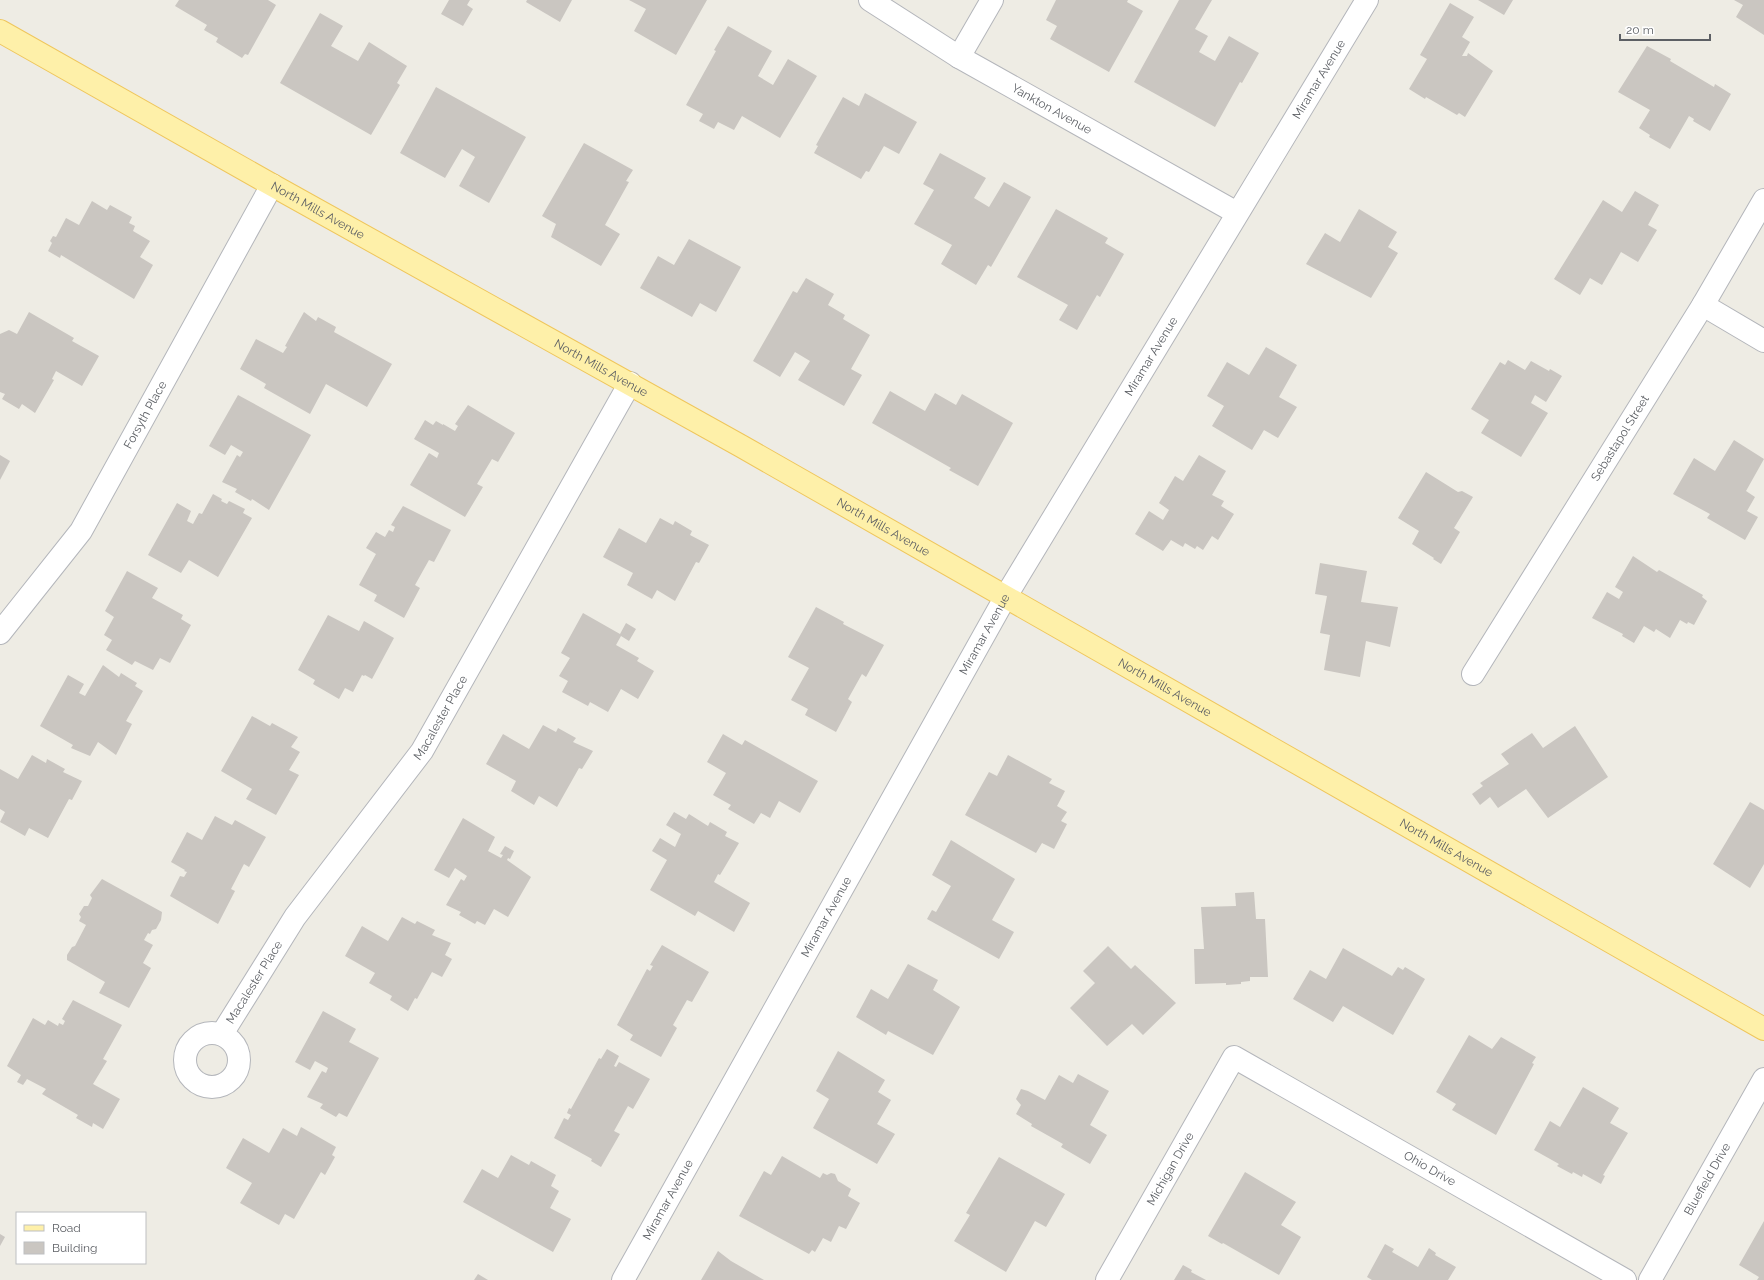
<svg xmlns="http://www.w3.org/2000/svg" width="1764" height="1280" font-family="Raleway,sans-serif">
<rect width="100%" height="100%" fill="#eeece4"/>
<g fill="#cac6c1">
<polygon points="179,0 268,0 276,5 248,55 245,54 242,58 216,42 218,38 204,30 207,25 175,6"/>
<polygon points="449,0 470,0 467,5 473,9 463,26 441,14"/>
<polygon points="527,0 572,0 560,22 526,2"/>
<polygon points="629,0 707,0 676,55 634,31 646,9"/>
<polygon points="1056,0 1128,0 1127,2 1143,11 1109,72 1050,39 1057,26 1046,20"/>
<polygon points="1179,0 1212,0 1195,29 1208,36 1199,52 1215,61 1229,36 1259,53 1242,83 1240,82 1215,127 1134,82"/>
<polygon points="1478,0 1513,0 1504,15"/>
<polygon points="1734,0 1764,0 1764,35 1736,17 1743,5"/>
<polygon points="1450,3 1474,17 1462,37 1470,42 1462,56 1467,56 1468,53 1493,71 1465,117 1459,113 1457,115 1426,97 1425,99 1409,89 1427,59 1420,55"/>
<polygon points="320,13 343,26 331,46 358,61 369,42 407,66 397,83 400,85 371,135 280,83"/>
<polygon points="728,26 772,51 758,76 773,85 788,59 817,76 780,138 742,116 734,130 718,122 714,129 699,121 703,114 686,105 716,51 714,50"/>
<polygon points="1647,46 1671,59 1670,61 1714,87 1715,84 1731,94 1710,131 1693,121 1694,119 1689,116 1670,149 1649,137 1650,135 1639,128 1650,110 1618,92"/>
<polygon points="436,87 526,137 489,203 459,186 475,157 462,149 445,178 400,153"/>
<polygon points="865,93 917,122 899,154 884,146 869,172 866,171 861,179 814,153 818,146 816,145 843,97 859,106"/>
<polygon points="584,143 633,170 626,181 629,182 605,225 620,234 601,266 551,237 556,224 542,216"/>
<polygon points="940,153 986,178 974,198 989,207 1004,182 1031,197 991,267 988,265 976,285 941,264 952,245 914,224 934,190 923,184"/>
<polygon points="1635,191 1659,205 1648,225 1657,230 1638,262 1621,252 1602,285 1590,278 1580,295 1554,279 1603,200 1622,212"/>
<polygon points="92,201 107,210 110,205 132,217 129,223 135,226 133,231 150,241 140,257 153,265 134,299 61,255 60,258 48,251 52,243 50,241 53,236 56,237 66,218 79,225"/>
<polygon points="1056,209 1108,238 1105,243 1124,254 1100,297 1097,295 1077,330 1059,320 1068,305 1017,277"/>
<polygon points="1359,209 1397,232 1388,247 1398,253 1371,298 1306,264 1325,233 1340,242"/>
<polygon points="689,239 741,267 716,312 700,303 692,317 640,288 658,256 674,265"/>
<polygon points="806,278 834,294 828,305 845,315 843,319 870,335 851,369 862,375 844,406 798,380 810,361 795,352 780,377 753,361 793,291 797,293"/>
<polygon points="29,312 74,338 72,341 99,356 82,386 56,371 52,379 54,380 35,413 22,404 19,409 2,399 5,394 0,392 0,334 9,330 17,334"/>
<polygon points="304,312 316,321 318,317 336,327 334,332 392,364 367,407 326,384 310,414 264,388 266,384 240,369 256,339 283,353 287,347 285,346"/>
<polygon points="1266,347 1297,365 1279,397 1297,407 1278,438 1264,430 1252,450 1212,426 1224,406 1207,396 1227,362 1249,375"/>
<polygon points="1508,360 1525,370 1531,361 1549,371 1550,369 1562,376 1546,402 1535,395 1531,403 1548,413 1521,457 1481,433 1489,420 1471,409 1500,362 1505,365"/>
<polygon points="890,391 925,411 935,393 956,405 962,394 1013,423 978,486 949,470 951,468 872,423"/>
<polygon points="238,395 311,435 269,510 252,499 251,501 235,492 237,489 222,482 237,455 240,457 243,452 231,445 225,455 209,446"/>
<polygon points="468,405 515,433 498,462 492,459 477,484 483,487 465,517 410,485 429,453 437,458 439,453 414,439 425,420 433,425 436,421 443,425 443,424 455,431 458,426 455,424"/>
<polygon points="1734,440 1764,459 1746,491 1755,497 1747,511 1758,517 1745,540 1707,518 1710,514 1673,494 1694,458 1715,471"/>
<polygon points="0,455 10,461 0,480"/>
<polygon points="1199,455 1226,471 1212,495 1224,501 1221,506 1234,514 1218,540 1212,536 1203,550 1197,546 1195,549 1185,543 1183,547 1171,540 1163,551 1135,534 1149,511 1163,520 1169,510 1159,503 1175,476 1183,481"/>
<polygon points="1426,472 1458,492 1462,491 1473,497 1454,528 1460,532 1441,564 1433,559 1434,558 1412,544 1419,531 1398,518"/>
<polygon points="213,494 222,499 221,501 227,504 229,501 245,509 243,513 252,518 218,577 189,560 181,573 148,555 177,503 191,511 187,521 193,524 199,513 202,514"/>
<polygon points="403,506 451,530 434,562 429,560 415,585 420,588 404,618 374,601 377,595 359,585 376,554 366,548 376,532 385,537 389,530 393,532 395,527 391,525"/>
<polygon points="660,518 673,525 675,521 692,531 690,535 709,545 699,563 696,562 675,601 657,590 652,599 627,585 633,573 603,557 619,528 646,543"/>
<polygon points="1633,556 1657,572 1659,570 1703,595 1702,597 1707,601 1694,625 1688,622 1687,624 1680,620 1670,638 1656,629 1654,632 1644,626 1634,643 1622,636 1623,634 1592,618 1607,592 1619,599 1623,592 1615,587"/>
<polygon points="1320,563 1367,571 1361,602 1398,607 1390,647 1366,641 1360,677 1324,670 1330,635 1320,633 1327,596 1315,594"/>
<polygon points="127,571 158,588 152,598 183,615 181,619 191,625 170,663 160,658 153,670 135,661 132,665 106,650 112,640 104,635 114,617 105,611"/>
<polygon points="816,607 844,622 843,624 884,645 866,677 862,674 848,699 852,702 836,732 805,715 808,709 791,700 809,668 788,657"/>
<polygon points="583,613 620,634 626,623 636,629 629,641 621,636 616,645 639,658 637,661 654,671 638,699 621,689 608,712 590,702 588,706 562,692 568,681 559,676 570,658 561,653"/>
<polygon points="328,615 359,631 364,621 394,638 372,679 365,675 364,676 362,675 353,692 345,688 339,699 313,684 315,680 298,670"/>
<polygon points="103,665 119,677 121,673 137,683 135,686 143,691 126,721 132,724 116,755 98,742 90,756 71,748 73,745 40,726 68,675 84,684 79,693 85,696"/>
<polygon points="252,716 270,726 272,723 298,737 291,747 300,752 289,770 299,775 276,815 246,799 252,789 221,771"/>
<polygon points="543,725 556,732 558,728 576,738 573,742 593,751 582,769 579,768 557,807 539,796 534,805 511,791 516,781 486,764 503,734 529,749"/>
<polygon points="1575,726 1608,777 1548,818 1526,789 1498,808 1490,797 1480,805 1472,794 1483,786 1480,783 1509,764 1501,754 1532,733 1543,748"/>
<polygon points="723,734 742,745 745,740 818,781 800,813 779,801 770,818 761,813 754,824 728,809 731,805 713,795 726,773 707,762"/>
<polygon points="32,755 46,763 47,759 65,769 63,772 82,781 72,800 69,799 48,838 29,828 25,836 0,822 5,812 0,809 0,769 18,779"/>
<polygon points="1008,755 1052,779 1049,783 1065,791 1057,806 1067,812 1061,821 1067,824 1054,849 1042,843 1036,853 965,815 989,772 997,776"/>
<polygon points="1750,802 1764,810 1764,864 1750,888 1713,864"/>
<polygon points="674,812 686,819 689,814 708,826 710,822 727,832 725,836 739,843 720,875 718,874 714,882 750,903 734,932 698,911 695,916 650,890 667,860 652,851 660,838 675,847 681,834 666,825"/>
<polygon points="215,816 232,825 235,820 266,837 249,867 244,864 231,889 235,891 218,924 170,896 180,876 184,877 187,872 184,871 185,870 171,862 187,832 202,840"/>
<polygon points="463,818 495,837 488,851 501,858 503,855 500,854 505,846 514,851 510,859 508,858 507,860 531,877 508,917 494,909 485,925 477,921 475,924 459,915 461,912 446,905 461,879 464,881 467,876 455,868 449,878 434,870"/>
<polygon points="951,840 1015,879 992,920 1014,932 999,959 927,919 932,910 936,912 951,886 932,875"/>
<polygon points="102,879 162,912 161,920 156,929 152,930 150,934 148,933 144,940 153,945 143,963 151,968 129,1008 99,993 105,982 67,960 67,955 72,947 75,946 86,925 79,921 81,917 79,914 84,906 88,906 92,898 90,895"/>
<polygon points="1254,892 1256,919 1265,919 1268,977 1250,977 1250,981 1241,982 1241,984 1226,985 1226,983 1195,984 1194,949 1204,949 1201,907 1236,906 1235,893"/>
<polygon points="402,917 415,924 417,921 435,930 432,935 451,943 445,955 452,959 442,977 432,972 417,999 415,998 408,1011 390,1000 392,996 369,983 375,973 345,956 362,926 388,941"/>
<polygon points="662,945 709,972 692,1002 687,1000 673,1025 677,1028 661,1057 630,1040 633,1035 617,1025 647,969 650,971 653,966 650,965"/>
<polygon points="1108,946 1131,969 1135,965 1176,1003 1143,1035 1132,1024 1107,1046 1070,1008 1095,983 1083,971"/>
<polygon points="1343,948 1392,976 1398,967 1403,970 1405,967 1425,979 1393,1035 1343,1006 1333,1022 1293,999 1310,970 1326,979"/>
<polygon points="908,964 938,980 933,990 960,1007 933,1055 888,1031 886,1035 856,1017 871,989 888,999"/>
<polygon points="73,1000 122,1025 103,1059 107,1061 93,1084 120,1099 103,1129 93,1123 92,1127 76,1118 78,1115 42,1094 46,1089 27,1079 23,1085 17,1082 21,1075 7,1066 33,1018 45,1025 48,1020 58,1026 59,1023 63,1025 65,1021 62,1019"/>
<polygon points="323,1011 356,1029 349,1042 379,1058 347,1117 339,1113 336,1117 320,1108 323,1104 307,1097 322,1071 326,1073 328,1068 315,1061 310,1070 295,1062"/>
<polygon points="1469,1035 1492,1049 1501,1037 1536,1057 1532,1063 1534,1064 1496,1135 1452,1110 1456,1104 1436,1092"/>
<polygon points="607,1049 619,1056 614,1066 616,1067 619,1062 650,1079 633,1109 628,1106 614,1131 620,1134 601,1167 591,1161 592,1159 554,1138 564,1118 568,1120 571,1115 567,1113 569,1108 571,1109 599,1058 601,1059"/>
<polygon points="838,1051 885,1080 878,1092 891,1100 877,1124 895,1134 877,1164 813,1128 829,1099 816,1091"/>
<polygon points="1078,1074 1109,1091 1090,1125 1107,1135 1090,1164 1061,1147 1063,1144 1031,1126 1032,1124 1016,1114 1021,1105 1016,1099 1021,1089 1028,1091 1045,1100 1059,1075 1073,1083"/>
<polygon points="1583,1087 1619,1108 1610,1123 1628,1133 1603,1175 1605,1176 1601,1184 1583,1174 1582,1177 1573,1172 1572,1174 1557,1166 1559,1164 1534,1150 1550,1121 1560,1127"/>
<polygon points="301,1127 336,1147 332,1155 335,1157 325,1175 321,1172 294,1219 285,1214 279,1225 240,1203 252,1183 226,1168 243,1138 269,1153 283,1128 297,1136"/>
<polygon points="511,1155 529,1165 531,1161 556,1175 551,1186 559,1191 550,1208 571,1219 553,1252 463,1202 482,1169 498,1178"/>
<polygon points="782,1156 820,1178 823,1173 827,1175 831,1173 835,1174 838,1181 851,1189 848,1196 860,1203 846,1229 839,1226 831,1242 823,1238 815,1252 812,1250 809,1254 739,1216 764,1171 771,1175"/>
<polygon points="999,1157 1065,1194 1046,1227 1035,1221 1006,1272 954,1241 970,1215 966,1213"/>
<polygon points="1245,1172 1296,1202 1281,1225 1301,1237 1279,1275 1223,1243 1222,1244 1208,1236"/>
<polygon points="1764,1221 1764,1280 1757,1280 1759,1277 1739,1265"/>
<polygon points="0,1234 5,1237 0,1246"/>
<polygon points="1385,1244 1394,1249 1392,1252 1418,1267 1429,1248 1436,1253 1435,1255 1456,1267 1448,1280 1372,1280 1367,1277"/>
<polygon points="718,1251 731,1261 764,1280 701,1280"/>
<polygon points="1183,1265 1192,1270 1191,1272 1206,1280 1174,1280"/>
<polygon points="478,1274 488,1280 474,1280"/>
</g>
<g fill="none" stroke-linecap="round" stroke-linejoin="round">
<defs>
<g id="minor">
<path id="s1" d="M870,0L959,57L1237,213"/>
<polyline points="959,57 992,0"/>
<polyline points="1703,305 1764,341"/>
<path id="s2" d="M0,633L81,531L272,185"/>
<path id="s3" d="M1473,674L1703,305L1764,200"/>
<circle cx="212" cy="1060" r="27"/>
<path id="s4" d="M222,1034L295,917L422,751L630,383"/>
<path id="s5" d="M623,1280L1006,596L1367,0"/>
<path id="s6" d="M1107,1280L1234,1057L1625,1280"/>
<path id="s7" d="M1650,1280L1764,1079"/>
</g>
<g id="major">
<path id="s8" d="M0,31L272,185L741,446L1764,1029"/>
</g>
</defs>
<use href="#minor" stroke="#b4b6bb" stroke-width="24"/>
<use href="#major" stroke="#efc65c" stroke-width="24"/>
<use href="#minor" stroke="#fff" stroke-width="22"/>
<use href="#major" stroke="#fef0a9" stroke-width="22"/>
</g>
<g text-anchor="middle" stroke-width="3.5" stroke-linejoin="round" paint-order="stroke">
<g font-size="12" fill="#5c5f64" stroke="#fff">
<text dy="4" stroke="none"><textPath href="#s5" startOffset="1388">Miramar Avenue</textPath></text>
<text dy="4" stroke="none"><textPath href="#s1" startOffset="212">Yankton Avenue</textPath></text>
<text dy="4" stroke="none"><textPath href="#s8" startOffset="365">North Mills Avenue</textPath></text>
<text dy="4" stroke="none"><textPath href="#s5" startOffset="1064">Miramar Avenue</textPath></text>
<text dy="4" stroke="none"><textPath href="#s8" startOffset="689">North Mills Avenue</textPath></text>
<text dy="4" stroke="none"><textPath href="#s2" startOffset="263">Forsyth Place</textPath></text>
<text dy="4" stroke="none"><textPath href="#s3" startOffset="278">Sebastapol Street</textPath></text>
<text dy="4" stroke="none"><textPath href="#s8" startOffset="1013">North Mills Avenue</textPath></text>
<text dy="4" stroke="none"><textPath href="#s5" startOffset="740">Miramar Avenue</textPath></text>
<text dy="4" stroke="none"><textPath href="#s8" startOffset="1337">North Mills Avenue</textPath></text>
<text dy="4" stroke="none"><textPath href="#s4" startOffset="385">Macalester Place</textPath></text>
<text dy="4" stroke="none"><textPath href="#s8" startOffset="1661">North Mills Avenue</textPath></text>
<text dy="4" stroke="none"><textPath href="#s5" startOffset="416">Miramar Avenue</textPath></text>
<text dy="4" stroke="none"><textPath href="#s4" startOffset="61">Macalester Place</textPath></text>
<text dy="4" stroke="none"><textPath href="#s6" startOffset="128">Michigan Drive</textPath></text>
<text dy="4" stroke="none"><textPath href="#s6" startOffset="482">Ohio Drive</textPath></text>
<text dy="4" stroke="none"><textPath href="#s7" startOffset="116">Bluefield Drive</textPath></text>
<text dy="4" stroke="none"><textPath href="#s5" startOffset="92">Miramar Avenue</textPath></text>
</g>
</g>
<rect x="16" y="1212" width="130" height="52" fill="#ffffff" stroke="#bebfc1"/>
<rect x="24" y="1225" width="20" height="6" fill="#fef0a9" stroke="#bebfc1"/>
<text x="52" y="1232" font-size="12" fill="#5c5f64">Road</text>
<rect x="24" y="1242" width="20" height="12" fill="#cac6c1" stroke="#bebfc1"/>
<text x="52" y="1252" font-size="12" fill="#5c5f64">Building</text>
<path d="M1620 34v6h90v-6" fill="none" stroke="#5c5f64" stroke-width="2"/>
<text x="1626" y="34" font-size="12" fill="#5c5f64" stroke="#ffffff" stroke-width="3" paint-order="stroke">20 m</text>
</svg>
